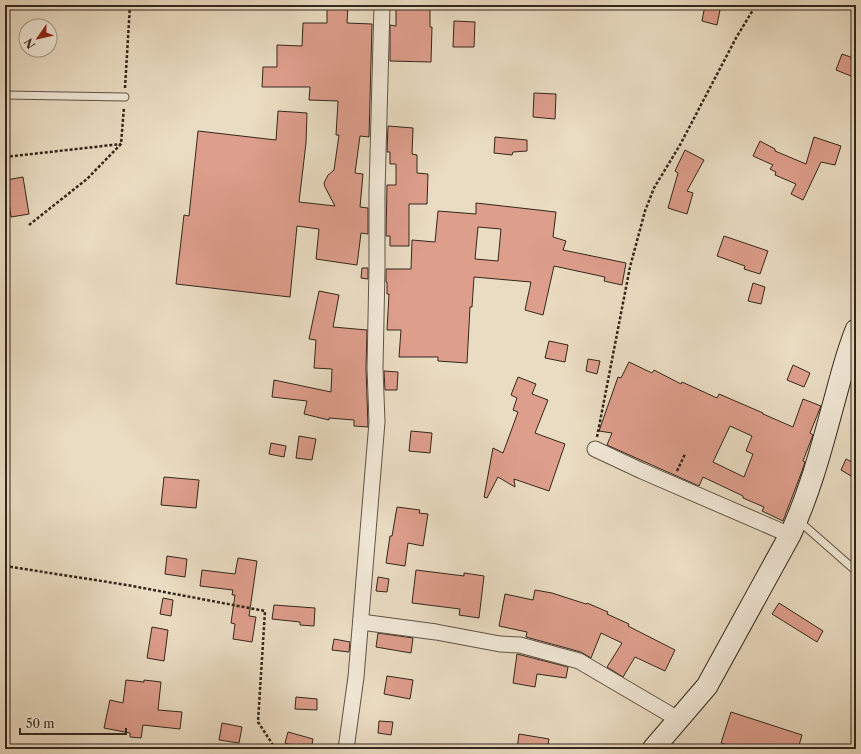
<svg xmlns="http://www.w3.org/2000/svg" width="861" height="754" font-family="'Libre Caslon Text',serif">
<rect width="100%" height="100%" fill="#eadcc2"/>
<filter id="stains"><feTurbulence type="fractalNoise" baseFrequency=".005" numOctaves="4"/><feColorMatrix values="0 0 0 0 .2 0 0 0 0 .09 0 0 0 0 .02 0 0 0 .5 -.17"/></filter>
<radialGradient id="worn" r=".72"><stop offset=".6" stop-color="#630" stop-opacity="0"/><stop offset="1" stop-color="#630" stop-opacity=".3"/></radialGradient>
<g fill="#de9e8c" stroke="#33271c" fill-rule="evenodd">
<polygon points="327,5 348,5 347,23 372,24 369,137 360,136 355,173 363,174 360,207 368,208 368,234 361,233 357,265 316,259 319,229 297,226 290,297 176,284 184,215 189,216 198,131 276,140 278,111 307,113 306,143 299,202 335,206 325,187 324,183 328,175 334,170 339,135 336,135 338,101 309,100 310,87 262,87 263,67 277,67 277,45 302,46 303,23 327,23"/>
<polygon points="396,5 430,5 430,27 432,27 431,62 390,61 390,25 396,26"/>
<polygon points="705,5 721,5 717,25 702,21"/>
<polygon points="454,21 475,22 474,47 453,47"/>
<polygon points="842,54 856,59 856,63 851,76 836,70"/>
<polygon points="534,93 556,94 555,119 533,117"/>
<polygon points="388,126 413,128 412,154 417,155 417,173 428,174 427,204 409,204 409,246 390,246 390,236 386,236 387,185 396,185 396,164 390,164 390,152 387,152"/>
<polygon points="495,137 527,140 527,151 513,152 512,155 494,153"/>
<polygon points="814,137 841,146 835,165 821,162 803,200 791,194 796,184 775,175 776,172 770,169 773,165 753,156 760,141 775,149 775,151 806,164"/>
<polygon points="685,150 704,160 687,191 693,193 687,214 668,208 678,173 675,171"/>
<polygon points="23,177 29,214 11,217 6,180"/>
<path d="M476,203L556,212L553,237L566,241L563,250L626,263L622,285L604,281L605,277L554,266L543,315L525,310L531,282L474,277L472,307H470L467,363L438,361V357H399L401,330H387L389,294H387V282H386V269H411L412,240L435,242L438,211L476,214ZM478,227L501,229L498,261L475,259Z"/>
<polygon points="724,236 768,251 760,274 744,269 745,266 717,256"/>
<polygon points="362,268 368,268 368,279 361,278"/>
<polygon points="753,283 765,287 761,304 748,301"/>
<polygon points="319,291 339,295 333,327 367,330 366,368 368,427 354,426 354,420 329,418 329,420 304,414 307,401 272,397 274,380 331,392 332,369 314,368 316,340 309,339"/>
<polygon points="549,341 568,345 565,362 545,358"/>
<polygon points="588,359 600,361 597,374 586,371"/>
<path d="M629,362L652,373L654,370L681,384L682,382L717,398L719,394L763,413V414L793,427L803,399L821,406L810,433L813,435L803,461L805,462L802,471L783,521L762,511L764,507L743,498V496L703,477L699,486L607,445L612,433L599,431L618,377L621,378ZM730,426L752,436L746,451L753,454L744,477L713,462Z"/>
<polygon points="793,365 810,373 804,387 787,380"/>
<polygon points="384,371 398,372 397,390 385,390"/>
<polygon points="518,377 536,384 532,394 548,400 535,433 565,444 549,491 514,479 515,487 498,477 487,498 484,497 493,448 503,453 518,412 513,410 517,398 511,395"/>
<polygon points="411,431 432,433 430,453 409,451"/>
<polygon points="299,436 316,439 312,460 296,458"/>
<polygon points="271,443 286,446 284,457 269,454"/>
<polygon points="846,459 856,464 851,476 841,470"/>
<polygon points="164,477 199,480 196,508 161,505"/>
<polygon points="397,507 420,510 419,513 428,514 423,546 408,543 405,566 386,563 390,536 392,536"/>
<polygon points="167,556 187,559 185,577 165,574"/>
<polygon points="238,558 257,561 249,616 256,617 252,642 233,639 235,624 231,623 235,595 232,595 233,590 200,586 202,570 235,574"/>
<polygon points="416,570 464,576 464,573 484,576 479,618 459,615 460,609 412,603"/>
<polygon points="378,577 389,579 387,592 376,591"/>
<polygon points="535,590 552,593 586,604 587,603 608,612 607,614 629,624 628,626 675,650 665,671 635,657 623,677 607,667 622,643 601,633 591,658 581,652 526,637 527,632 499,626 505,594 533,600"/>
<polygon points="163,598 173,600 171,616 160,614"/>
<polygon points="779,603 823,631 817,642 772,614"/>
<polygon points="274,605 315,608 314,626 300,625 300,622 272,619"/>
<polygon points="152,627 168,630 164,661 147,658"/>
<polygon points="378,633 413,638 411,653 376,647"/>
<polygon points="334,639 350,642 349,652 332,650"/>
<polygon points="517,654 568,667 566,678 537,674 535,687 513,683"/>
<polygon points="387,676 413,680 410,699 384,694"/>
<polygon points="126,680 144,682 144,680 161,682 158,710 182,712 180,729 143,725 141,738 130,737 130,733 104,728 110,700 123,703"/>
<polygon points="296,697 317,699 317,710 295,709"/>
<polygon points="731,712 802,735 798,749 740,749 721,743"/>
<polygon points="379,721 393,722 391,735 378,733"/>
<polygon points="222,723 242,727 239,743 219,740"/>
<polygon points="288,732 313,739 311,749 304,749 285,743"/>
<polygon points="519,734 549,739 547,749 517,749"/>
</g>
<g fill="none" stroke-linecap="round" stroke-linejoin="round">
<defs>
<g id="lane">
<polyline points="5,95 125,97"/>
<polyline points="799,521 856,571"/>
</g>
<g id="street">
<polyline points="595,449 642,471 790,535"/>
<polyline points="361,622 436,632 500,644 520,645 579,661 678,719"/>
<polyline points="346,749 356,677 377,422 375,368 377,268 377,191 382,5"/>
</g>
<path id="secondary" d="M653,749L707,686L790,535C808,497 820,454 831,413C839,385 845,357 856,330"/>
</defs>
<use href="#lane" stroke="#615446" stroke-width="9"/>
<use href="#street" stroke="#615446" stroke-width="17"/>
<use href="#secondary" stroke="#33271c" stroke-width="23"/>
<g stroke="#33271c" stroke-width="2.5" stroke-dasharray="3 2" stroke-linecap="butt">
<polyline points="125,88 130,5"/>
<polyline points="5,157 121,144"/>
<polyline points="29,225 87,179 121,144 124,107"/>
<polyline points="597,437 630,267 645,211 654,188 680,145 736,38 756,5"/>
<polyline points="677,471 685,454"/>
<polyline points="5,566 127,585 265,611 258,722 275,748 279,749"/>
</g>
<use href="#lane" stroke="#f1e8d7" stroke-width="7"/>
<use href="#street" stroke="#f1e8d7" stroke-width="15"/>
<use href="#secondary" stroke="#f1e8d7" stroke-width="21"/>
</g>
<rect width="861" height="754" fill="none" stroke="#eadcc2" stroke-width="20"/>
<rect x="6" y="6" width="849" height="742" fill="none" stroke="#33271c" stroke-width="2"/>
<rect x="10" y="10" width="841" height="734" fill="none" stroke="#33271c"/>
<g transform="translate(38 38) rotate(236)"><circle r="19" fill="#f1e8d7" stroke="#a59b8c"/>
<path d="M0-3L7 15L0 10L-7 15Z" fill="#8f2418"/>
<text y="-6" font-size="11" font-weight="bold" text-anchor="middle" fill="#33271c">N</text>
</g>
<path d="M20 728v6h106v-6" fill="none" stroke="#33271c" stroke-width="2"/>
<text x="26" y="728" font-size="12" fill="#33271c" stroke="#f1e8d7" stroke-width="3" paint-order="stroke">50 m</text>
<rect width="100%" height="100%" filter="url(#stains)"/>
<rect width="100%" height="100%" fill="url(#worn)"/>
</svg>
